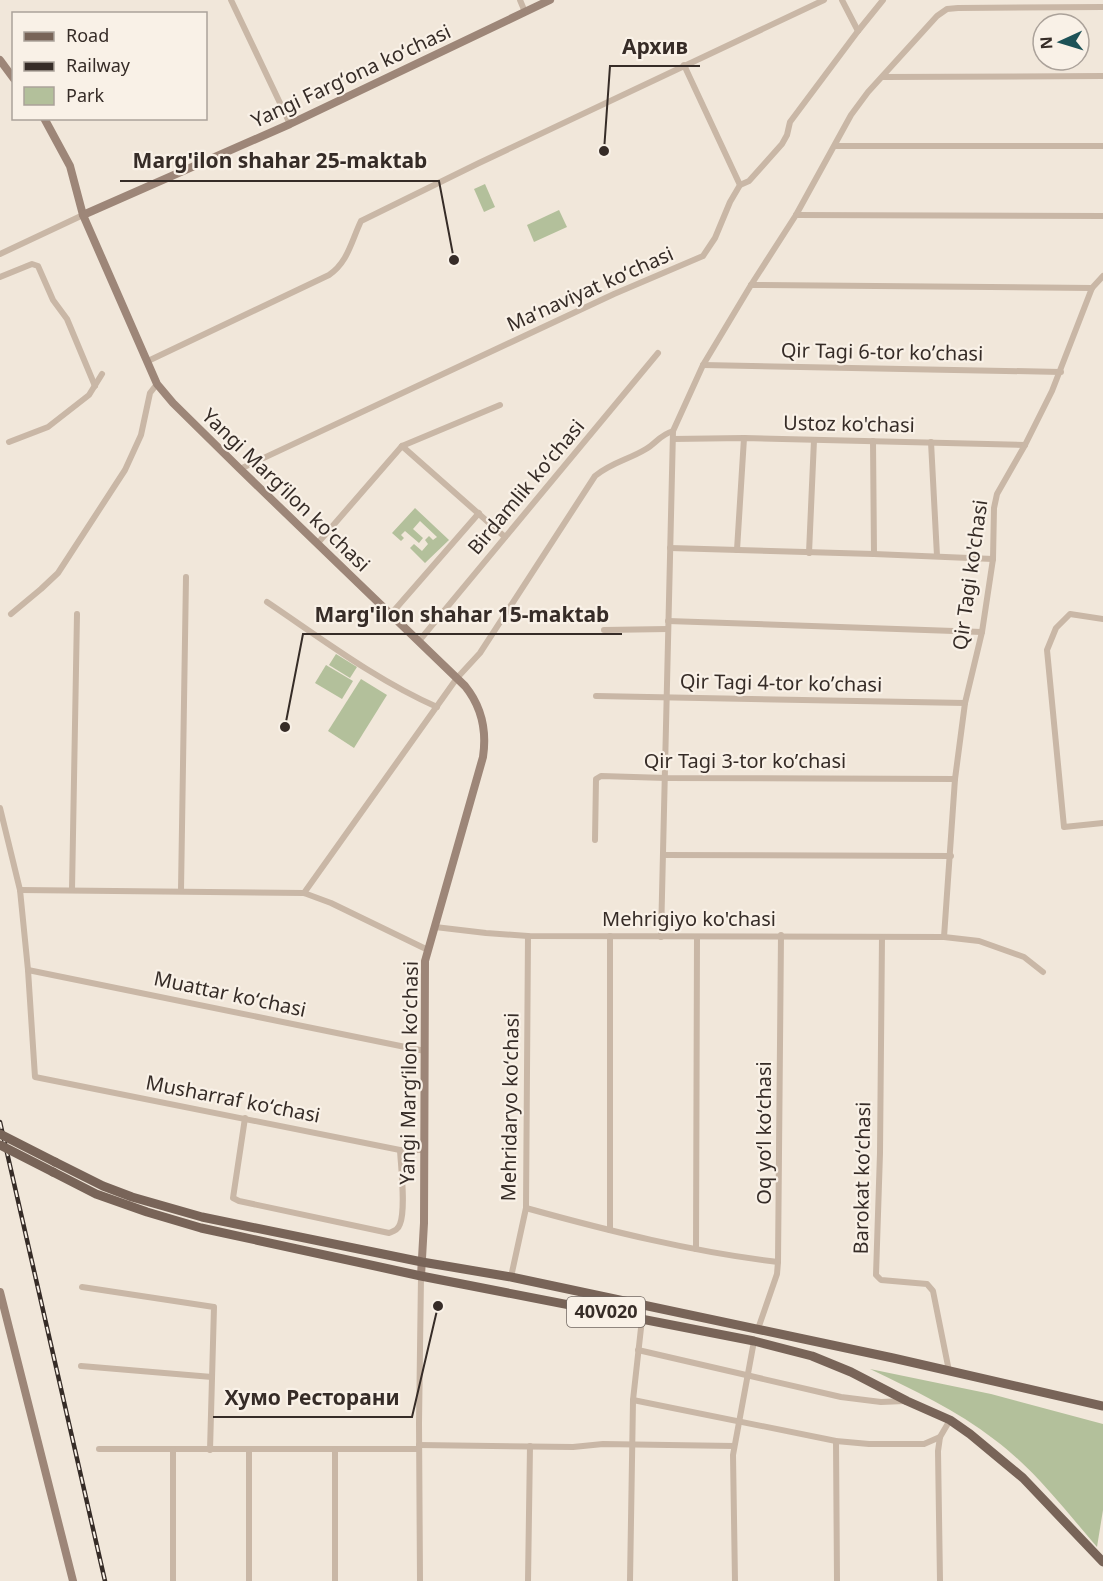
<svg xmlns="http://www.w3.org/2000/svg" width="1103" height="1581" font-family="'Noto Sans',sans-serif">
<rect width="100%" height="100%" fill="#f1e7da"/>
<g fill="#b3c09b">
<polygon points="485,184 495,207 484,212 474,189"/>
<polygon points="559,210 567,227 534,242 527,225"/>
<polygon points="415,508 449,540 425,563 410,548 414,544 422,551 428,544 425,540 429,536 433,540 437,537 420,521 413,529 423,538 419,543 405,531 401,535 404,538 401,541 392,533"/>
<polygon points="336,654 357,667 350,678 329,665"/>
<polygon points="326,665 353,681 342,699 315,683"/>
<polygon points="361,679 387,695 354,748 328,731"/>
<path d="M870,1369L991,1394L1103,1424V1510L1097,1547C1065,1510 1034,1469 995,1440C957,1410 913,1390 870,1369Z"/>
</g>
<g fill="none" stroke-linecap="round" stroke-linejoin="round">
<g stroke="#c9b7a6" stroke-width="6">
<polyline points="231,0 290,124"/>
<polyline points="520,0 525,12"/>
<polyline points="842,0 858,31"/>
<polyline points="684,65 740,185"/>
<polyline points="883,77 1103,76"/>
<polyline points="835,146 1103,146"/>
<polyline points="796,215 1103,216"/>
<polyline points="0,254 83,215"/>
<polyline points="0,277 32,264 38,266 53,300 67,319 95,386"/>
<polyline points="751,285 1092,288"/>
<path d="M148,361L329,275C348,262 351,242 361,221L479,163L824,0"/>
<polyline points="703,365 1061,372"/>
<polyline points="673,439 744,438 1025,445"/>
<polyline points="873,441 874,554"/>
<polyline points="9,442 48,427 89,395 102,374"/>
<polyline points="931,442 937,556"/>
<polyline points="402,446 500,405"/>
<polyline points="240,469 614,294 703,256 715,238 730,202 740,185 749,181 782,144 787,135 790,122 858,31 883,0"/>
<polyline points="317,544 402,446 505,537"/>
<polyline points="670,548 874,554 993,559"/>
<polyline points="737,550 744,438"/>
<polyline points="809,553 814,440"/>
<path d="M267,602C322,639 376,680 437,707"/>
<polyline points="11,614 41,589 58,573 125,470 141,435 150,393 157,384"/>
<polyline points="391,614 479,513"/>
<polyline points="1103,619 1070,614 1056,628 1047,650 1064,827 1103,823"/>
<polyline points="668,621 982,632"/>
<polyline points="604,630 668,629"/>
<polyline points="419,641 658,353"/>
<polyline points="596,696 965,703"/>
<polyline points="0,808 20,890 28,970 35,1077 400,1150 424,1150"/>
<polyline points="595,840 596,779 601,776 666,778 955,779"/>
<polyline points="663,855 951,856"/>
<polyline points="20,890 304,893 331,903 428,950"/>
<polyline points="72,890 77,614"/>
<polyline points="181,890 186,577"/>
<path d="M304,893L457,678L480,653L595,476C612,462 628,460 646,449C656,443 660,435 673,431"/>
<polyline points="435,927 486,933 528,936 944,937 979,941 1024,957 1043,972"/>
<polyline points="661,937 673,431 703,365 751,285 796,215 851,115 868,92 937,16 947,9 958,8 1103,7"/>
<polyline points="882,937 880,1153 876,1275 881,1280 927,1284 933,1291 949,1371"/>
<polyline points="944,937 955,779 965,703 982,632 993,559 994,508 997,494 1025,445 1052,391 1092,288 1103,276"/>
<polyline points="28,970 425,1051"/>
<path d="M245,1118L233,1198L239,1201L389,1233C394,1231 398,1230 400,1224C406,1209 401,1168 400,1150"/>
<path d="M526,1208C609,1231 693,1252 778,1262"/>
<polyline points="610,1230 610,936"/>
<polyline points="696,1249 697,937"/>
<polyline points="511,1277 526,1208 528,936"/>
<polyline points="82,1287 214,1307 210,1450"/>
<polyline points="758,1329 777,1274 778,1262 781,935"/>
<polyline points="638,1350 841,1397 881,1402 904,1401"/>
<polyline points="81,1366 212,1377"/>
<polyline points="633,1400 836,1441 869,1444 924,1444 940,1437"/>
<polyline points="836,1441 837,1581"/>
<polyline points="419,1445 573,1447 603,1444 734,1446"/>
<polyline points="99,1449 419,1449"/>
<polyline points="173,1450 173,1581"/>
<polyline points="335,1450 335,1581"/>
<polyline points="249,1451 249,1581"/>
<polyline points="420,1581 419,1423 421,1276"/>
<polyline points="528,1581 530,1446"/>
<polyline points="630,1581 633,1400 642,1319"/>
<polyline points="735,1581 733,1455 754,1341"/>
<polyline points="940,1581 938,1451 940,1437 950,1420"/>
</g>
<g stroke="#9d8678" stroke-width="8">
<polyline points="0,60 14,79"/>
<path d="M44,118L70,166L83,215L157,384L173,403L240,469L465,686C482,707 487,730 483,757L425,961L424,1223L421,1276"/>
<polyline points="83,215 290,124 550,0"/>
<polyline points="0,1292 73,1581"/>
</g>
<g stroke="#786458" stroke-width="9">
<polyline points="55,1162 103,1186 132,1197 202,1217 422,1262 511,1277 893,1358 1103,1406"/>
<polyline points="53,1172 96,1194 147,1212 201,1228 421,1276 754,1341 812,1356 851,1372 907,1401 950,1420 970,1434 1023,1478 1103,1562"/>
</g>
<defs>
<polyline id="rail" points="0,1122 105,1581"/>
</defs>
<use href="#rail" stroke="#362c27" stroke-width="4.5"/>
<use href="#rail" stroke="#f9f1e7" stroke-width="2" stroke-dasharray="7" stroke-linecap="butt"/>
<g stroke="#786458" stroke-width="9">
<polyline points="0,1134 55,1162"/>
<polyline points="0,1145 53,1172"/>
</g>
</g>
<g text-anchor="middle" stroke-width="4.5" stroke-linejoin="round" paint-order="stroke">
<rect fill="#f9f1e7" stroke="#706761" stroke-width="1.5" x="567" y="1297" width="78" height="30" rx="4.5"/>
<g font-size="18" font-weight="bold" fill="#362c27">
<text x="606" y="1318">40V020</text>
</g>
<g font-size="20" fill="#362c27" stroke="#f9f1e7">
<text transform="translate(351 76) rotate(-25)" y="7">Yangi Fargʻona koʻchasi</text>
<text transform="translate(590 289) rotate(-24)" y="7">Maʻnaviyat koʻchasi</text>
<text transform="translate(882 352) rotate(1)" y="7">Qir Tagi 6-tor koʼchasi</text>
<text transform="translate(849 424) rotate(1)" y="7">Ustoz ko'chasi</text>
<text transform="translate(526 487) rotate(-50)" y="7">Birdamlik koʻchasi</text>
<text transform="translate(286 490) rotate(44)" y="7">Yangi Margʻilon koʻchasi</text>
<text transform="translate(970 575) rotate(-82)" y="7">Qir Tagi ko'chasi</text>
<text transform="translate(781 683) rotate(1)" y="7">Qir Tagi 4-tor koʼchasi</text>
<text x="745" y="768">Qir Tagi 3-tor koʼchasi</text>
<text x="689" y="926">Mehrigiyo ko'chasi</text>
<text transform="translate(230 994) rotate(12)" y="7">Muattar koʻchasi</text>
<text transform="translate(409 1073) rotate(-89)" y="7">Yangi Margʻilon koʻchasi</text>
<text transform="translate(233 1099) rotate(11)" y="7">Musharraf koʻchasi</text>
<text transform="translate(510 1107) rotate(-89)" y="7">Mehridaryo koʻchasi</text>
<text transform="translate(764 1133) rotate(-90)" y="7">Oq yoʻl koʻchasi</text>
<text transform="translate(862 1178) rotate(-89)" y="7">Barokat koʻchasi</text>
</g>
</g>
<path fill="none" stroke="#362c27" stroke-width="2" d="M604 151L610 66H700M454 260L439 181H120M285 727L303 634H622M438 1306L412 1417H213"/>
<g fill="#362c27" stroke="#f9f1e7" stroke-width="2">
<circle cx="604" cy="151" r="6"/>
<circle cx="454" cy="260" r="6"/>
<circle cx="285" cy="727" r="6"/>
<circle cx="438" cy="1306" r="6"/>
</g>
<g font-size="21" text-anchor="middle" font-weight="bold" fill="#362c27" stroke="#f9f1e7" stroke-width="4.5" stroke-linejoin="round" paint-order="stroke">
<text x="655" y="54">Архив</text>
<text x="280" y="168">Marg'ilon shahar 25-maktab</text>
<text x="462" y="622">Marg'ilon shahar 15-maktab</text>
<text x="312" y="1405">Хумо Ресторани</text>
</g>
<rect x="12" y="12" width="195" height="108" fill="#f9f1e7" stroke="#aba29a" stroke-width="1.5"/>
<rect x="24" y="32" width="30" height="9" fill="#786458" stroke="#aba29a" stroke-width="1.5"/>
<text x="66" y="42" font-size="18" fill="#362c27">Road</text>
<rect x="24" y="62" width="30" height="9" fill="#362c27" stroke="#aba29a" stroke-width="1.5"/>
<text x="66" y="72" font-size="18" fill="#362c27">Railway</text>
<rect x="24" y="87" width="30" height="18" fill="#b3c09b" stroke="#aba29a" stroke-width="1.5"/>
<text x="66" y="102" font-size="18" fill="#362c27">Park</text>
<g transform="translate(1061 42) rotate(266)"><circle r="28" fill="#f9f1e7" stroke="#aba29a" stroke-width="1.5"/>
<path d="M0-4.5L10 22L0 15L-10 22Z" fill="#1d5257"/>
<text y="-9" font-size="16" font-weight="bold" text-anchor="middle" fill="#362c27">N</text>
</g>
</svg>
